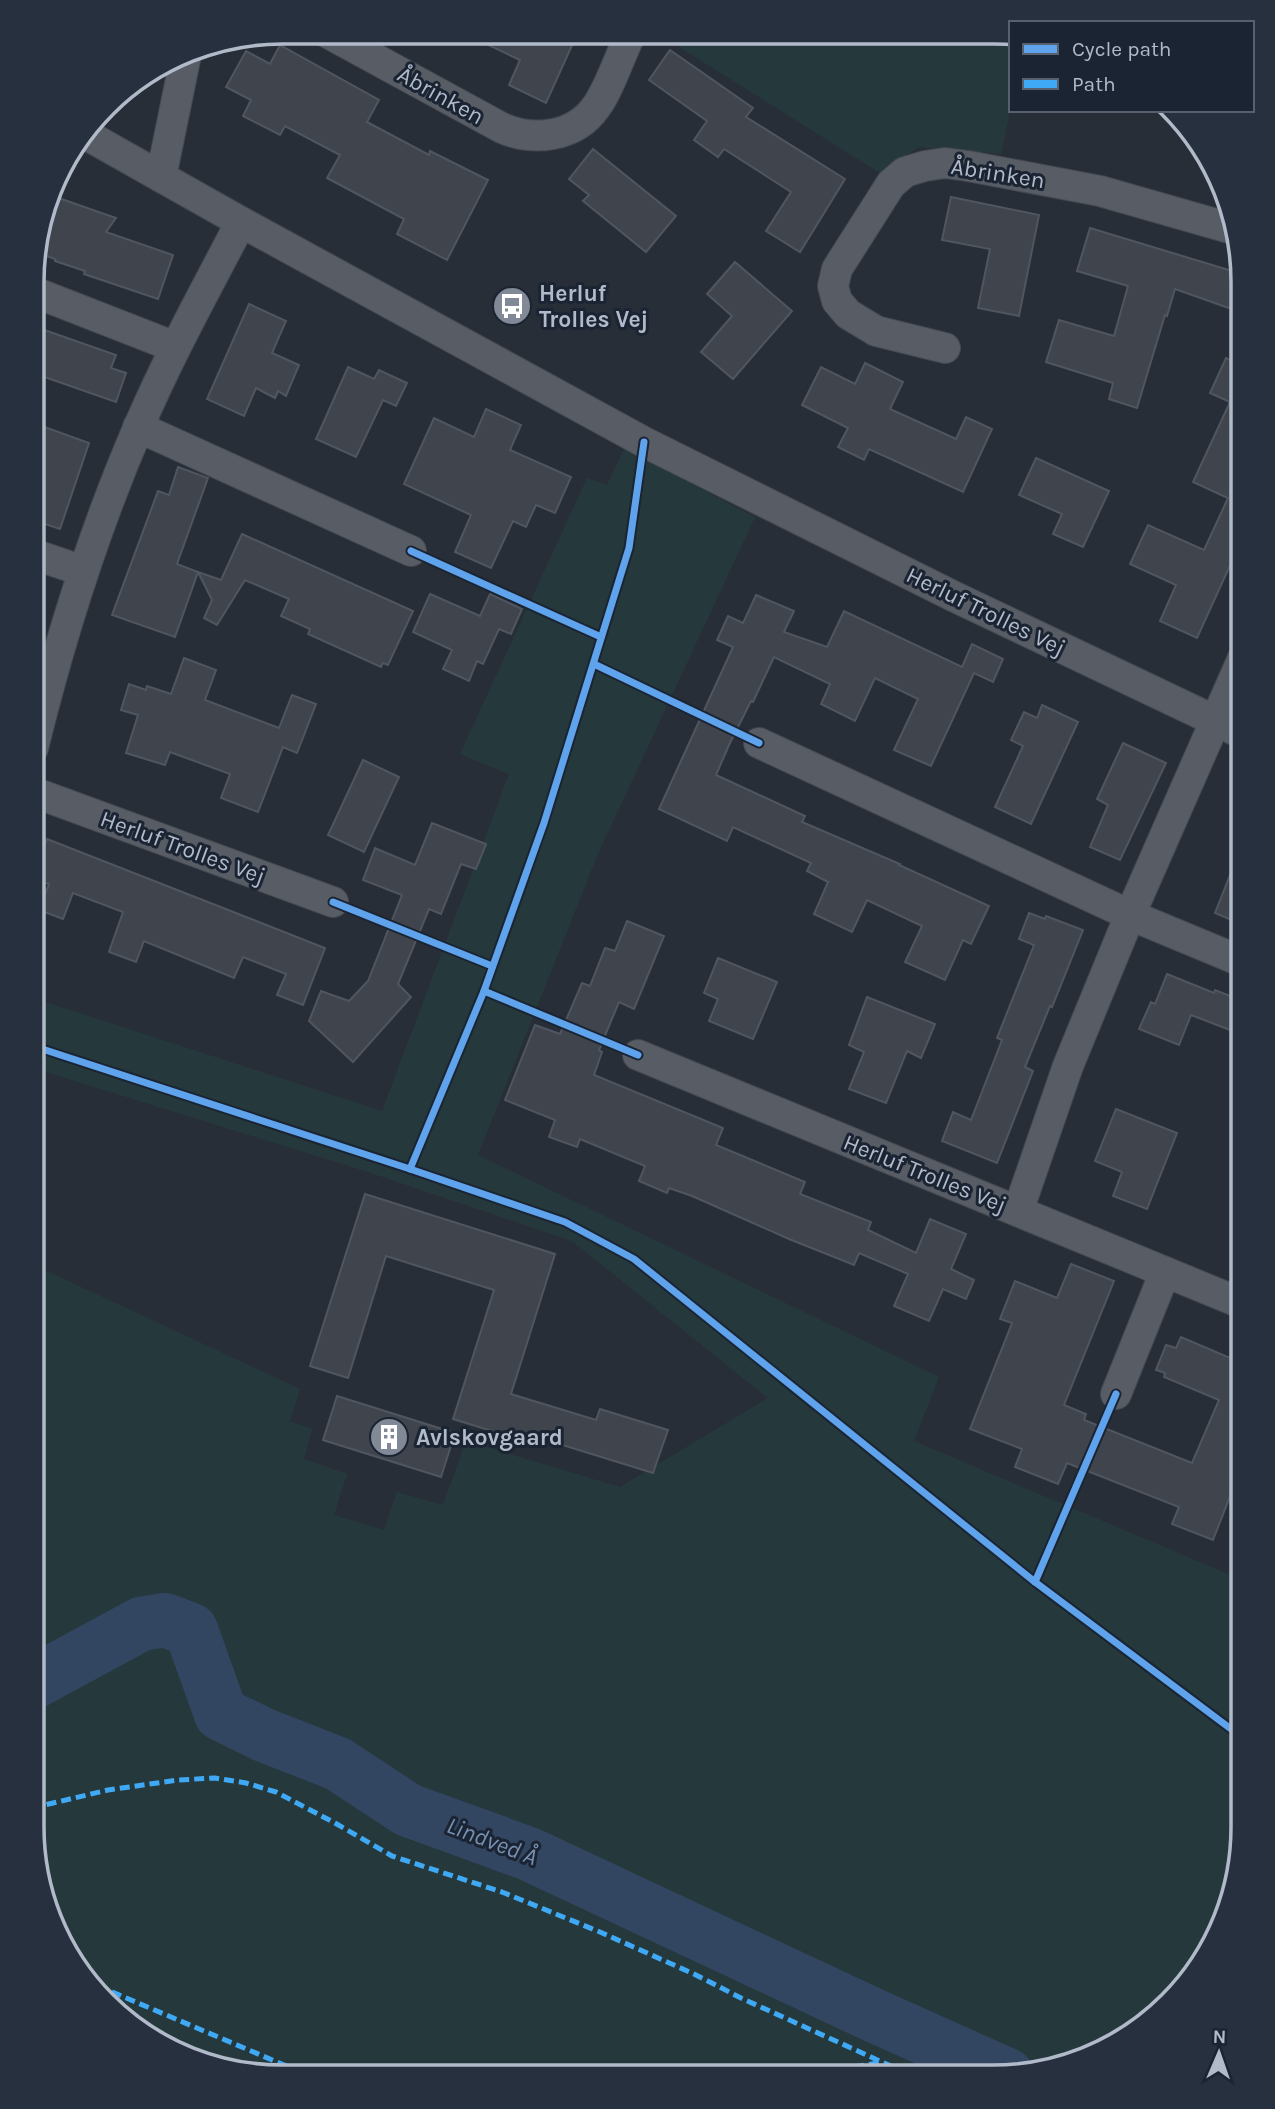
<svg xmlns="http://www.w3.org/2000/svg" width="1275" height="2109" font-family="Karla,sans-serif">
<rect width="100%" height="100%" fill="#282e37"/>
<g fill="#25393d">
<polygon points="657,33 1011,34 1011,107 1001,154 919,147 880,173"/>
<polygon points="624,449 755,517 597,856 478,1155 939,1377 914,1441 1228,1574 1243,1536 1243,1844 1230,1908 1192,1979 1089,2059 994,2077 249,2075 129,2026 50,1923 32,1828 32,1264 300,1389 290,1421 312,1429 304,1459 347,1474 334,1515 384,1530 397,1492 443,1505 466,1441 620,1487 768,1398 572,1241 368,1172 33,1068 33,998 382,1111 509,774 460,754 587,478 607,485"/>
</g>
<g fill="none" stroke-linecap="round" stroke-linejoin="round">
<polyline stroke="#334661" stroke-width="54" points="32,1683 141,1624 165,1620 191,1630 221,1714 264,1735 338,1764 408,1810 529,1854 871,2014 1007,2075"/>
</g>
<g fill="#3f444d" stroke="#50565f" stroke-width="2">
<polygon points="461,32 578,32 546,103 509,85 520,60"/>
<polygon points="280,45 379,100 367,122 429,155 430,151 488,180 447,260 397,234 404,219 327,178 340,155 285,126 280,135 243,116 251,100 226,87 246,51 270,64"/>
<polygon points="670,50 753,108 746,117 845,179 800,252 766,231 791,192 724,149 718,157 694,140 707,121 649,80"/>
<polygon points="593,149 676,216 646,252 583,201 589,195 569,179"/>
<polygon points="50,195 116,218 106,232 173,255 158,299 84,274 85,271 55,261 55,259 36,252 43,231 39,230"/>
<polygon points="951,197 1039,215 1019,316 978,308 990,249 942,240"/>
<polygon points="1090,228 1242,274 1243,313 1175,289 1167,316 1165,315 1137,408 1109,399 1113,383 1046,362 1059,320 1114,336 1128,286 1077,271"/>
<polygon points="735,262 792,311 733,379 701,352 732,316 707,294"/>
<polygon points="249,304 286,321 272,353 299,365 286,396 278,391 275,398 256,388 244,416 207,399"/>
<polygon points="33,326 116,355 111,368 126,373 116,402 33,373"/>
<polygon points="1226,358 1243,366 1243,537 1197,638 1160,621 1176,585 1130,564 1148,525 1204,550 1228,498 1193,482 1230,402 1210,393"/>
<polygon points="865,363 903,382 890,409 956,439 966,417 992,429 963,492 869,449 864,460 838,447 848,428 802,405 821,367 855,384"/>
<polygon points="348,367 374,379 379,370 407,383 396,406 383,400 356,457 316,439"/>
<polygon points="486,409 521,425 510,450 571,477 555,513 536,505 526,527 513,521 491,568 455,552 471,515 404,484 434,418 474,437"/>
<polygon points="39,425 89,443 60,529 33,520 33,485 41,463 33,461 33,441"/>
<polygon points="1036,458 1109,491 1083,547 1053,534 1062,514 1019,495"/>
<polygon points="178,467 208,478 177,564 198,572 175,637 112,615 158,491 169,495"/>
<polygon points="242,534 413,611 388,665 383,663 381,667 308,634 310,629 281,616 289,599 245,580 217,625 204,618 212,600 198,572 221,580"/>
<polygon points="430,594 480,616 490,594 522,609 511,634 499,629 483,664 477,661 469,681 443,669 452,650 413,632"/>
<polygon points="756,595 794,611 784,632 827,647 844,611 962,667 972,644 1003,659 993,682 974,673 931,766 894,750 918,699 875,678 855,721 821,704 830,684 774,657 753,702 751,701 729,745 716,775 805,816 802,822 900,864 899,865 989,906 971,944 963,940 945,980 905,962 922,926 867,900 852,932 814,914 828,882 807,871 811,863 733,827 727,841 659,809 733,647 717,640 728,616 743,623"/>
<polygon points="184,658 216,670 205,700 279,728 292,695 316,704 297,753 283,747 258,812 221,798 230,774 170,752 165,765 126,753 138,715 121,710 129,684 146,690 147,686 171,694"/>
<polygon points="1042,705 1078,722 1031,824 995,807 1023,746 1011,740 1024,712 1037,718"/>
<polygon points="1123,743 1166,763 1120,860 1090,847 1108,805 1097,799"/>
<polygon points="363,760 399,777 364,852 328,835"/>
<polygon points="432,823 486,844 476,869 461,864 441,914 429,909 398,984 411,997 353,1062 309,1021 321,991 349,1001 368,981 402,895 363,880 375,848 415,865"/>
<polygon points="47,839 325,948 303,1005 277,995 286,974 243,957 234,978 144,941 136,962 109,952 123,912 73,893 63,919 39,910 49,884 33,878 33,876"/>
<polygon points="1242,845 1243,845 1243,925 1215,913"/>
<polygon points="1029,913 1045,919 1046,916 1083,930 1052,1007 1050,1006 1025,1067 1033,1071 997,1163 942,1141 953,1112 971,1120 1002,1040 997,1038 1034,945 1019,939"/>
<polygon points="627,921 664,936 634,1009 619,1002 599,1050 602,1052 594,1075 723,1128 716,1145 805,1182 800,1194 871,1222 868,1230 916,1253 930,1219 966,1234 951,1269 974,1280 966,1299 943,1289 929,1321 894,1306 908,1274 859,1253 854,1265 789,1239 692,1196 669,1188 667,1193 639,1181 645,1166 580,1139 577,1147 549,1137 555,1120 505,1100 535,1025 560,1034 582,983 590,986 605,948 615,951"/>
<polygon points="718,958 777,982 753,1039 709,1021 718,999 704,993"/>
<polygon points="1167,974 1214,993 1215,990 1243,1001 1243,1035 1191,1015 1179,1045 1139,1029 1151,1002 1155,1004"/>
<polygon points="867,997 935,1024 921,1058 907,1051 886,1103 849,1089 864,1052 849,1045"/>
<polygon points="1116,1109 1177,1133 1147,1209 1113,1196 1122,1172 1095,1161"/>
<polygon points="365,1194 555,1254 511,1394 596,1420 600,1409 668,1430 653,1473 540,1438 538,1445 453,1419 494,1290 386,1256 348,1378 310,1366"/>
<polygon points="1071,1264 1114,1281 1064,1405 1086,1414 1084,1420 1192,1463 1219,1400 1164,1377 1165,1373 1156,1370 1166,1345 1176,1348 1181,1337 1237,1361 1243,1346 1243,1463 1213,1540 1172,1524 1179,1507 1067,1463 1058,1484 1015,1467 1022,1449 970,1429 1012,1323 1000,1319 1015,1281 1057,1298"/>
<polygon points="337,1396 455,1433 441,1477 323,1440"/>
</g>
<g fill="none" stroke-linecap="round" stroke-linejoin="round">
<defs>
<g id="minor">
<path d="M326,32L502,128C534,142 575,137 596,107C609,90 621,53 631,33"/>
<polyline points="85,134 241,222 644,442 955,597 1243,734"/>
<polyline points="161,177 187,50"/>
<polyline points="34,292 175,347"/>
<polyline points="945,348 876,331 848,314 837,301 833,286 837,269 891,184 905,172 925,166 945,163 968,166 1100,191 1233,229"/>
<polyline points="138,427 411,551"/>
<polyline points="33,554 83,571"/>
<polyline points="759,743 1130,915 1243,962"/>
<path d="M33,748C60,638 94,530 139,426C169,356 206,289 241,222"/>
<polyline points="33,792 333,902"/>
<polyline points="638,1055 1243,1304"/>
<polyline points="1018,1211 1068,1066 1130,915 1243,658"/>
<polyline points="1116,1394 1165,1272"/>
</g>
</defs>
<use href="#minor" stroke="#444950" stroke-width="32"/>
<use href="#minor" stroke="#585d65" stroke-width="30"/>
<g stroke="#3fa9f5" stroke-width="5" stroke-dasharray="10 5" stroke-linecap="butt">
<polyline points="32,1808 108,1790 178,1780 215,1778 246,1783 276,1792 335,1823 392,1856 502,1892 600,1932 694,1974 741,1998 915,2077"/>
<polyline points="98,1986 310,2076"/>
<polyline points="795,2077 883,2062"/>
</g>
<defs>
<g id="cycleway">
<polyline points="411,551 601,637"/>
<polyline points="594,664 759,743"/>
<polyline points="333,902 492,966"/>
<polyline points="484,991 638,1055"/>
<polyline points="33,1046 410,1169 565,1222 634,1259 1035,1582 1243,1738"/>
<polyline points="410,1169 484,991 544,823 629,548 644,442"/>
<polyline points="1035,1582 1116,1394"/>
</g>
</defs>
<use href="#cycleway" stroke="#1b2432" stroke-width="11"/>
<use href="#cycleway" stroke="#60a3ed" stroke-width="7"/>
</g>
<defs>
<symbol id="bus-disc" viewBox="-11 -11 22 22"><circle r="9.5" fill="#818996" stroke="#1b2432"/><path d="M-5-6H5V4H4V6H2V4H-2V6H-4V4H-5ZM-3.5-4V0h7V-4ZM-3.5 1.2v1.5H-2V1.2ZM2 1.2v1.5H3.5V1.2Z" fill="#fff"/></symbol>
<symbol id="building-disc" viewBox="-11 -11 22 22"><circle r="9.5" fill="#818996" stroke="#1b2432"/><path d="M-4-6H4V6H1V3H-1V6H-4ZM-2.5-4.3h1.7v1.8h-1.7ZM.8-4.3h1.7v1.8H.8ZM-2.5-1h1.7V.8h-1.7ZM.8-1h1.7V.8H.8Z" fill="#fff"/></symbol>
</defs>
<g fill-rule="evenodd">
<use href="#bus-disc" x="490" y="284" width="44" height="44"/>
<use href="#building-disc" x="367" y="1415" width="44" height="44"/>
</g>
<g text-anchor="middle" stroke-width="6" stroke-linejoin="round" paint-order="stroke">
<g font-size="23" fill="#b1bac9" stroke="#1b2432">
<text transform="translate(441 95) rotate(29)" y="8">Åbrinken</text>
<text transform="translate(998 173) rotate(9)" y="8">Åbrinken</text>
<text transform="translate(986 611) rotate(26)" y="8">Herluf Trolles Vej</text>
<text transform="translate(183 847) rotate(20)" y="8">Herluf Trolles Vej</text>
<text transform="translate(925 1173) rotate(22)" y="8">Herluf Trolles Vej</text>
</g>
<g font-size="23" font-weight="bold" fill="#b1bac9" stroke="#1b2432" text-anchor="start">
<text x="539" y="301">Herluf<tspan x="539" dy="26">Trolles Vej</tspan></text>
<text x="416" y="1445">Avlskovgaard</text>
</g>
<g font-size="24" font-style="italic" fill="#7790b2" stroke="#1b2432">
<text transform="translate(492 1841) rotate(21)" y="8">Lindved Å</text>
</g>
</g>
<path d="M0 0H1275V2109H0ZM282 44H993A238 238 0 0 1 1231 282V1827A238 238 0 0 1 993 2065H282A238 238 0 0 1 44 1827V282A238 238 0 0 1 282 44Z" fill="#27303e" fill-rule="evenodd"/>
<path fill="none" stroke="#b1bac9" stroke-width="3.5" d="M282 44H993A238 238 0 0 1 1231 282V1827A238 238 0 0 1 993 2065H282A238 238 0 0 1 44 1827V282A238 238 0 0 1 282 44Z"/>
<rect x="1009" y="21" width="245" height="91" fill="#1b2432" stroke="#57606e" stroke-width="2"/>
<rect x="1023" y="44" width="35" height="10" fill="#60a3ed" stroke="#57606e" stroke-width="2"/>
<text x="1072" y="56" font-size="21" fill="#b1bac9">Cycle path</text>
<rect x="1023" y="79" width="35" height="10" fill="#3fa9f5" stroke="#57606e" stroke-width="2"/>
<text x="1072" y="91" font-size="21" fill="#b1bac9">Path</text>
<g transform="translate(1219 2053) rotate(2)" stroke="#1b2432" stroke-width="5" paint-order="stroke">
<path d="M0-5L12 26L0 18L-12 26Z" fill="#b1bac9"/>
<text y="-10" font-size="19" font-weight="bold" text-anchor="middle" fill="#b1bac9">N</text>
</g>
</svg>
